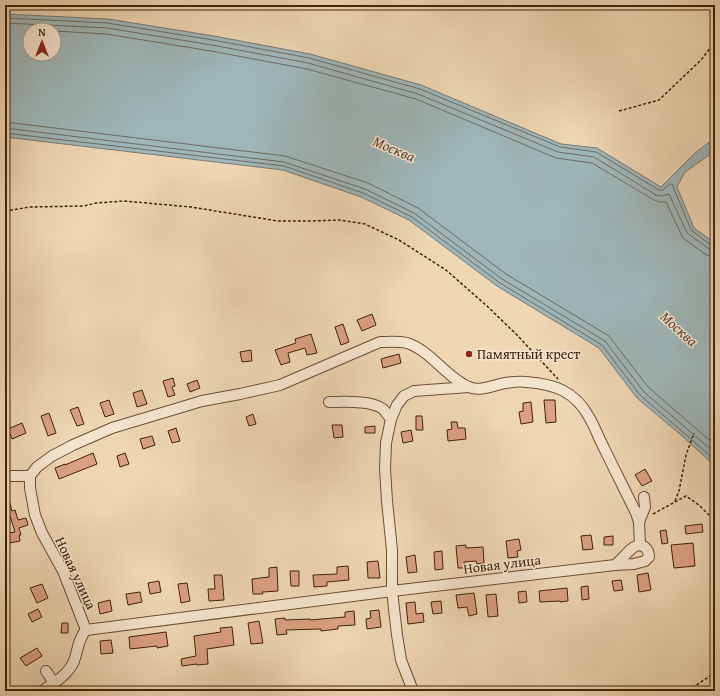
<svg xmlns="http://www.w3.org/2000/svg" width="720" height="696" font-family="'Gentium Book Plus',serif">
<rect width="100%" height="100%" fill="#eed6b3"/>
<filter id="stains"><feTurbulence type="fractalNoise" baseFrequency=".005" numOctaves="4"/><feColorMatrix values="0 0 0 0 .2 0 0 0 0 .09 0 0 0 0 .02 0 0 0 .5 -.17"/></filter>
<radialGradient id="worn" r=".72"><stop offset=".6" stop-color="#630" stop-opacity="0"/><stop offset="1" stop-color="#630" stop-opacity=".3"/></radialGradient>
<path fill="#9eb6b8" stroke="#797b72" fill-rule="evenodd" d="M5,14L108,19L214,36L310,54L421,85L561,144L597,148L661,187L695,153L715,138V151L685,172L677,187L694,228L715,243V466L682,436L637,398L599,348L497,286L409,220L361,197L283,170L5,137ZM30,30H54V54H30Z"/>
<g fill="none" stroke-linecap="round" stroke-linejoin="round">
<g stroke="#706c61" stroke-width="1">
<polyline points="5,18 107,23 213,40 309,58 420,89 560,147 596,152 659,190 663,190 670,184 672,184 691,230 711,245 715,246"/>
<polyline points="5,23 107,28 212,45 308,63 418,94 558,152 594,157 656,195 662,196 669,194 687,233 709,249 715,251"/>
<polyline points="54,31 106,34 211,51 307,69 416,99 556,158 592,163 654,200 660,202 666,202 683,238 705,254 710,256 715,257"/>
<polyline points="5,122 285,156 368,183 418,208 506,274 609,336 648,387 715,445"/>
<polyline points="5,128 284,162 365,189 414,213 502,279 605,341 644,392 715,453"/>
<polyline points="5,133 284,166 363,193 412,217 500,283 602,345 640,395 715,460"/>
</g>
</g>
<g fill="#daa081" stroke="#42230a">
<polygon points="372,314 376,325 362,331 357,320"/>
<polygon points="343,324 349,342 341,345 335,327"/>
<polygon points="311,334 317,353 307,355 305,348 288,353 290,362 281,365 275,350 296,343 295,339"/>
<polygon points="251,350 252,361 242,362 240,352"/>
<polygon points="399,354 401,363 383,368 381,359"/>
<polygon points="173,378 175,386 172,387 175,395 168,397 163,381"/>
<polygon points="197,380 200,388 190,392 187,384"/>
<polygon points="142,390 147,404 137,407 133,393"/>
<polygon points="109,400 114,414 105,417 100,403"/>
<polygon points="544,400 555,400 556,422 546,423"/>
<polygon points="531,402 533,422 521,424 519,412 523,411 523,403"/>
<polygon points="78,407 84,424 77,426 70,410"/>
<polygon points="49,413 56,433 48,436 41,416"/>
<polygon points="253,414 256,424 249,426 246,417"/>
<polygon points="416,416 422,416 423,430 416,430"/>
<polygon points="451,422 457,422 458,428 465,428 466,439 448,441 447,430 452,429"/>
<polygon points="22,423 26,433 12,439 8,429"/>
<polygon points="332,425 342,425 343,437 334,438"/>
<polygon points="375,426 375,433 365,433 365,427"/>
<polygon points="176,428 180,441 172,443 168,431"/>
<polygon points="411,430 413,441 403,443 401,432"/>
<polygon points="152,436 155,445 143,449 140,439"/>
<polygon points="93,453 97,464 59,479 55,468 65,464 65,465"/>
<polygon points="125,453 129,464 120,467 117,456"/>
<polygon points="645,469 652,481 642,486 635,475"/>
<polygon points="5,492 7,492 12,511 15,510 18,520 26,518 28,525 19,528 21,535 19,535 20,541 9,543 7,533 15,532 10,516 6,517 5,512"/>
<polygon points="702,524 703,532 686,534 685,526"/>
<polygon points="666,530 668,543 662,544 660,531"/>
<polygon points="591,535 593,549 583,550 581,536"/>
<polygon points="613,536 613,545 604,545 604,537"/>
<polygon points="519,539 521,550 517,551 518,557 508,558 506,541"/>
<polygon points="693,543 695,566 674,568 671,545"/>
<polygon points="466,545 466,548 483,547 484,563 477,564 476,561 464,562 465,568 458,568 456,546"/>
<polygon points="442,551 443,569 435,570 434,552"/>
<polygon points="415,555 417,572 408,573 406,557"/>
<polygon points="378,561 380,578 368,578 367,562"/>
<polygon points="348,566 349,580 327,582 327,586 314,587 313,575 337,574 337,567"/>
<polygon points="277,567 278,591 262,592 263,594 253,594 252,579 269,577 269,568"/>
<polygon points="290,571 299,571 299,586 291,586"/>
<polygon points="648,573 651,590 639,592 637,575"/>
<polygon points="214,575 222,575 224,600 209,601 208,589 215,589"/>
<polygon points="621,580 623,590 614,591 612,581"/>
<polygon points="159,581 161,592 150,594 148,583"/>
<polygon points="187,583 190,601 181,603 178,584"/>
<polygon points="42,584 48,598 37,603 30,588"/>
<polygon points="588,586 589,599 582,600 581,587"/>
<polygon points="567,588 568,601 560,602 560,601 540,602 539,591"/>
<polygon points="526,591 527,602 519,603 518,592"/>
<polygon points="140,592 142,602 128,605 126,594"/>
<polygon points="474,593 477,614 469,616 467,607 458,608 456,595"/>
<polygon points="496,594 498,616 488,617 486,595"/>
<polygon points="110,600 112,611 100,614 98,603"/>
<polygon points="441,601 442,613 433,614 431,602"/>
<polygon points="415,602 416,614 423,613 424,622 408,624 406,603"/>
<polygon points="38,609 42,617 32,622 28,614"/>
<polygon points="379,610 381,627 367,629 366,619 371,618 370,611"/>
<polygon points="354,611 355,625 338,626 338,629 321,631 321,629 286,630 287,634 277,635 275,619 285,618 285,620 310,619 310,620 345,617 345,612"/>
<polygon points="259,621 263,643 251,644 248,623"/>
<polygon points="62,623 68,623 68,633 61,633"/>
<polygon points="232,627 234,645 207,649 208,664 197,665 197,664 182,666 181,659 196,656 194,636 221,632 220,628"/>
<polygon points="166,632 168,646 157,648 157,646 130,649 129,637"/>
<polygon points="111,640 113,653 101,654 100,641"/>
<polygon points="37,648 42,656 26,666 20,658"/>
</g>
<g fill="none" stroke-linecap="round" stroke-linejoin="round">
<defs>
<g id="minor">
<path d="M329,402C344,402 371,400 383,409C386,412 388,416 391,419"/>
<polyline points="5,476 30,476"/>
<path d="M30,476L37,467L52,456L73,445L112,428L202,401L240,394L280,385L380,342C388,342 398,341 407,343C430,350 447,378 469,387C480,392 494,385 505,383C512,382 520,381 526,382C554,384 575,391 589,417C595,427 599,439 605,450C615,471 626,492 636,513L639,522L640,545"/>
<polyline points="30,476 30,488 35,515 42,533 63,571 86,630"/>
<polyline points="639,522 645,507 644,497"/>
<path d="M86,630L392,591L615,565L634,564L645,561L649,557C649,549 643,542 634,547C628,551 621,560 615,565"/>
<polyline points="46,671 54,683"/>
<path d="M42,691C54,683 68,675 74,661C78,650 78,639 86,630"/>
<polyline points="413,691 401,660 397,635 392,591 392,550 387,501 385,469 386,443 391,419 397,405 404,396 414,391 469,387"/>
</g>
</defs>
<use href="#minor" stroke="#6d5034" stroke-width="12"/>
<g stroke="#42230a" stroke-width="1.5" stroke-dasharray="3 2" stroke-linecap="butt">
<polyline points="619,111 659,100 701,60 715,42"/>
<polyline points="5,211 30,207 84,206 96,203 124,201 191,207 278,221 310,221 340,220 365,224 399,240 446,270 487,306 517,335 558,379"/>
<polyline points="675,501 679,491 686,455 694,433"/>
<polyline points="653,514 686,496 699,505 715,521"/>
<polyline points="689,691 690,689 715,673"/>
</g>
<use href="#minor" stroke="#f4e4ce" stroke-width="10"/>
</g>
<circle fill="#8f2418" stroke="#f4e4ce" stroke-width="1.5" cx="469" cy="354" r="4"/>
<g text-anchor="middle" stroke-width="3" stroke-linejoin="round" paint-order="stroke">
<g font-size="14" fill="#42230a" stroke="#f4e4ce" text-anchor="start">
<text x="477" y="359">Памятный крест</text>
</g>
<g font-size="14" fill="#42230a" stroke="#f4e4ce">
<text transform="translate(502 564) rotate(-7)" y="5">Новая улица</text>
<text transform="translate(76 573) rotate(65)" y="5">Новая улица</text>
</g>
<g font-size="15" font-style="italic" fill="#594836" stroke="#f4e4ce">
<text transform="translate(394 149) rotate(23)" y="5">Москва</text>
<text transform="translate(679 329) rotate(42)" y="5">Москва</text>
</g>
</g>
<rect width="720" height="696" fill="none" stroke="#eed6b3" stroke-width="20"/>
<rect x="6" y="6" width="708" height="684" fill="none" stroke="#42230a" stroke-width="2"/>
<rect x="10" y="10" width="700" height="676" fill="none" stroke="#42230a"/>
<g transform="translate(42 42)"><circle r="19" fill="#f4e4ce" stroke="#ad9780"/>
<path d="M0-3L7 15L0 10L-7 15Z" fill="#8f2418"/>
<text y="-6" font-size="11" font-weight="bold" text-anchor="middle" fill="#42230a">N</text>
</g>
<rect width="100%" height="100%" filter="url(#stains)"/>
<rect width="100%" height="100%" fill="url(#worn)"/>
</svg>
